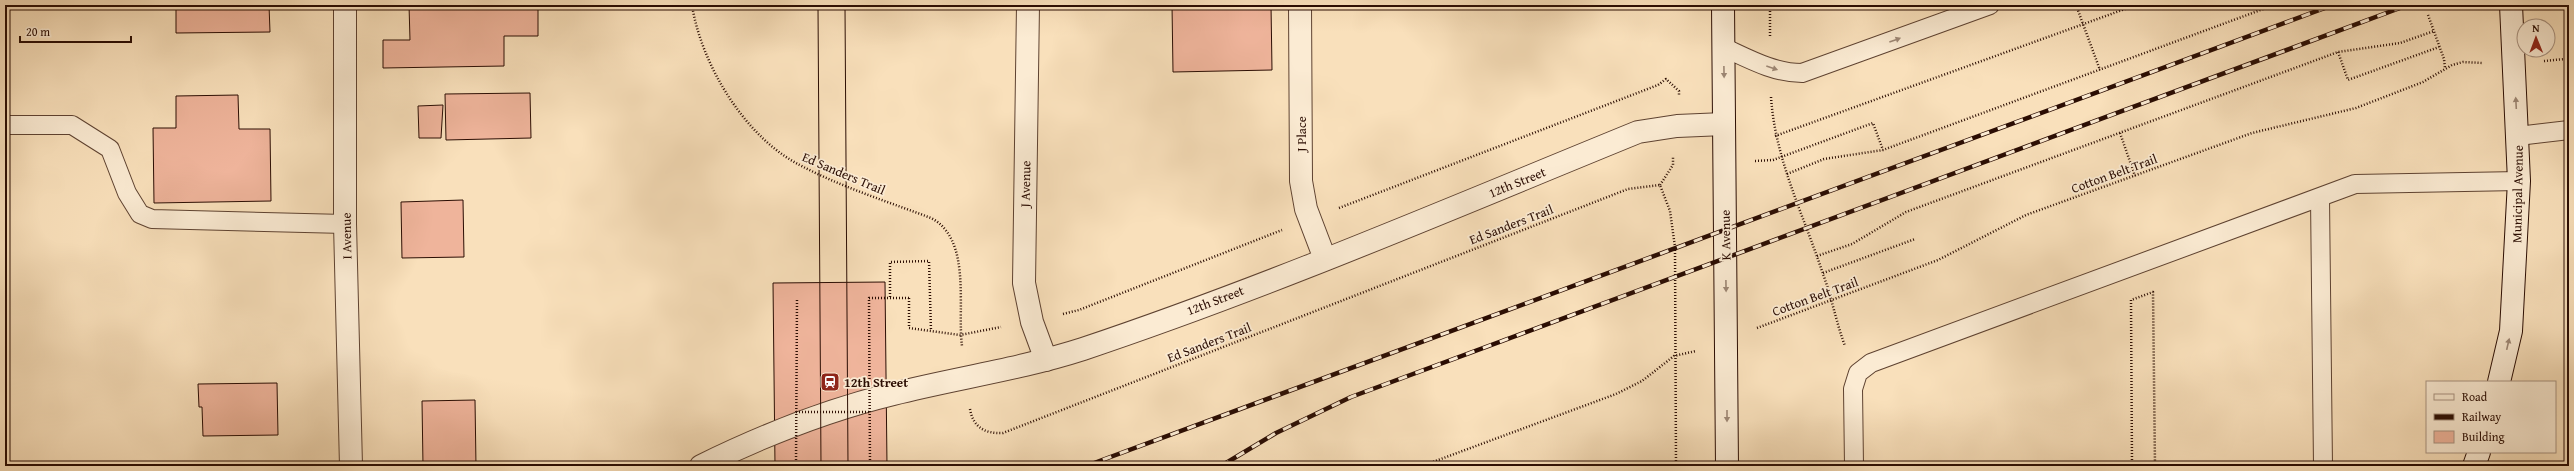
<svg xmlns="http://www.w3.org/2000/svg" width="2574" height="471" font-family="'Gentium Book Plus',serif">
<rect width="100%" height="100%" fill="#f9e0bb"/>
<filter id="stains"><feTurbulence type="fractalNoise" baseFrequency=".005" numOctaves="4"/><feColorMatrix values="0 0 0 0 .2 0 0 0 0 .09 0 0 0 0 .02 0 0 0 .5 -.17"/></filter>
<radialGradient id="worn" r=".72"><stop offset=".6" stop-color="#630" stop-opacity="0"/><stop offset="1" stop-color="#630" stop-opacity=".3"/></radialGradient>
<g fill="#efb49b" stroke="#2b0d03">
<polygon points="176,5 269,5 270,32 176,33"/>
<polygon points="409,5 538,5 538,36 504,36 504,66 383,68 383,40 410,40"/>
<polygon points="1172,5 1271,5 1272,70 1173,72"/>
<polygon points="530,93 531,138 446,140 445,94"/>
<polygon points="238,95 239,129 270,129 271,201 154,203 153,128 176,128 176,96"/>
<polygon points="443,105 441,138 419,138 418,106"/>
<polygon points="463,200 464,257 402,258 401,202"/>
<polygon points="885,282 887,466 775,466 773,283"/>
<polygon points="277,383 278,435 203,436 202,407 199,407 198,384"/>
<polygon points="475,400 476,466 423,466 422,401"/>
</g>
<g fill="none" stroke-linecap="round" stroke-linejoin="round">
<defs>
<g id="service">
<path d="M1723,47C1749,59 1774,73 1802,73L1990,5"/>
<polyline points="5,125 72,125 110,149 127,193 140,214 152,219 345,224"/>
<polyline points="2518,136 2569,130"/>
<polyline points="2320,198 2323,466"/>
<polyline points="1854,466 1853,389 1858,373 1871,363 2355,184 2519,181"/>
</g>
<g id="minor">
<polyline points="345,5 345,224 351,466"/>
<polyline points="1028,5 1024,283 1032,322 1046,360"/>
<polyline points="1300,5 1301,181 1306,209 1325,259"/>
<path d="M701,466C762,436 827,410 893,394C956,378 1021,369 1083,349C1271,286 1454,207 1638,132L1677,126L1724,124"/>
</g>
<g id="secondary">
<polyline points="1723,5 1727,466"/>
<polyline points="2499,382 2511,331 2519,181 2511,5"/>
<polyline points="2474,466 2479,452"/>
</g>
</defs>
<use href="#service" stroke="#5e4231" stroke-width="20"/>
<use href="#minor" stroke="#5e4231" stroke-width="24"/>
<use href="#secondary" stroke="#2b0d03" stroke-width="24"/>
<g stroke="#2b0d03" stroke-width="2.5" stroke-dasharray="1 2" stroke-linecap="butt">
<path d="M692,5C701,63 743,134 796,163C838,186 886,201 931,218C972,239 957,307 962,346"/>
<polyline points="1770,5 1770,36"/>
<polyline points="2076,5 2100,70"/>
<polyline points="2428,15 2444,59 2445,68"/>
<polyline points="2338,52 2348,80 2439,47"/>
<polyline points="2544,61 2565,59"/>
<path d="M1771,97C1775,159 1804,216 1823,274C1832,298 1836,322 1845,346"/>
<polyline points="2120,133 2135,176"/>
<polyline points="1775,136 2136,5"/>
<polyline points="1755,161 1773,160 1873,123 1883,150"/>
<polyline points="1787,174 1824,159 1883,150 2274,5"/>
<polyline points="1660,185 1673,165 1673,157"/>
<polyline points="1339,208 1658,85 1666,79 1679,91 1679,96"/>
<polyline points="1817,256 1852,244 1906,212 2338,52 2400,43 2434,31"/>
<polyline points="1823,273 1915,239"/>
<polyline points="890,297 890,262 929,261 931,331"/>
<polyline points="909,298 909,328 960,335 1001,327"/>
<polyline points="1063,314 1079,310 1282,230"/>
<polyline points="1757,328 1938,260 2026,215 2252,133 2356,108 2423,82 2452,65 2463,62 2483,63"/>
<path d="M970,409C973,427 985,434 1003,433L1628,189L1660,185L1670,211L1675,247L1676,466"/>
<polyline points="1422,466 1616,394 1642,381 1674,356 1696,351"/>
<polyline points="2132,466 2131,300 2153,292 2155,466"/>
</g>
<use href="#service" stroke="#fbebd3" stroke-width="18"/>
<use href="#minor" stroke="#fbebd3" stroke-width="22"/>
<use href="#secondary" stroke="#fbebd3" stroke-width="22"/>
<g stroke="#2b0d03" stroke-width="1">
<polyline points="818,5 821,466"/>
<polyline points="845,5 848,466"/>
</g>
<defs>
<g id="rail">
<polyline points="1086,466 2333,5"/>
<polyline points="1221,466 1276,433 1351,397 2408,5"/>
</g>
</defs>
<use href="#rail" stroke="#2b0d03" stroke-width="4.5"/>
<use href="#rail" stroke="#fbebd3" stroke-width="3" stroke-dasharray="9" stroke-linecap="butt"/>
<g stroke="#2b0d03" stroke-width="2.5" stroke-dasharray="1 2" stroke-linecap="butt">
<polyline points="796,412 870,412"/>
<polyline points="796,466 797,299"/>
<polyline points="870,466 869,298 909,298"/>
</g>
</g>
<defs><path id="oneway-solid" d="M-6-.8H1V-3.2L6.5 0L1 3.2V.8H-6Z"/></defs>
<g fill="#9d8775">
<use href="#oneway-solid" transform="translate(1895 40) rotate(-20)"/>
<use href="#oneway-solid" transform="translate(1772 68) rotate(19)"/>
<use href="#oneway-solid" transform="translate(1724 72) rotate(89)"/>
<use href="#oneway-solid" transform="translate(2516 103) rotate(-93)"/>
<use href="#oneway-solid" transform="translate(1726 286) rotate(89)"/>
<use href="#oneway-solid" transform="translate(2508 344) rotate(-77)"/>
<use href="#oneway-solid" transform="translate(1727 416) rotate(90)"/>
</g>
<defs>
<symbol id="station-square" viewBox="-11 -11 22 22"><rect x="-9" y="-9" width="18" height="18" rx="4" fill="#8f2418" stroke="#fbebd3"/><path d="M-3-6H3Q5-6 5-4V2Q5 4 3 4L4.5 6H3L1.5 4h-3L-3 6H-4.5L-3 4Q-5 4-5 2V-4Q-5-6-3-6ZM-3.5-4v3h7v-3ZM-3.5 1v1.5H-2V1ZM2 1v1.5H3.5V1Z" fill="#fff"/></symbol>
</defs>
<g fill-rule="evenodd">
<use href="#station-square" x="819" y="371" width="22" height="22"/>
</g>
<g text-anchor="middle" stroke-width="3.5" stroke-linejoin="round" paint-order="stroke">
<g font-size="13" fill="#2b0d03" stroke="#fbebd3">
<text transform="translate(1301 134) rotate(-90)" y="5">J Place</text>
<text transform="translate(844 173) rotate(23)" y="5">Ed Sanders Trail</text>
<text transform="translate(2114 173) rotate(-20)" y="5">Cotton Belt Trail</text>
<text transform="translate(1517 182) rotate(-22)" y="5">12th Street</text>
<text transform="translate(1025 184) rotate(-89)" y="5">J Avenue</text>
<text transform="translate(2517 194) rotate(-89)" y="5">Municipal Avenue</text>
<text transform="translate(1511 224) rotate(-21)" y="5">Ed Sanders Trail</text>
<text transform="translate(1725 235) rotate(-91)" y="5">K Avenue</text>
<text transform="translate(346 236) rotate(-91)" y="5">I Avenue</text>
<text transform="translate(1815 296) rotate(-20)" y="5">Cotton Belt Trail</text>
<text transform="translate(1215 300) rotate(-21)" y="5">12th Street</text>
<text transform="translate(1209 342) rotate(-21)" y="5">Ed Sanders Trail</text>
</g>
<g font-size="13" font-weight="bold" fill="#2b0d03" stroke="#fbebd3" text-anchor="start">
<text x="844" y="387">12th Street</text>
</g>
</g>
<rect width="2574" height="471" fill="none" stroke="#f9e0bb" stroke-width="20"/>
<rect x="6" y="6" width="2562" height="459" fill="none" stroke="#2b0d03" stroke-width="2"/>
<rect x="10" y="10" width="2554" height="451" fill="none" stroke="#2b0d03"/>
<rect x="2426" y="381" width="130" height="72" fill="#fbebd3" stroke="#a89280"/>
<rect x="2434" y="394" width="20" height="6" fill="#fbebd3" stroke="#a89280"/>
<text x="2462" y="401" font-size="12" fill="#2b0d03">Road</text>
<rect x="2434" y="414" width="20" height="6" fill="#2b0d03" stroke="#a89280"/>
<text x="2462" y="421" font-size="12" fill="#2b0d03">Railway</text>
<rect x="2434" y="431" width="20" height="12" fill="#efb49b" stroke="#a89280"/>
<text x="2462" y="441" font-size="12" fill="#2b0d03">Building</text>
<g transform="translate(2536 38) rotate(359)"><circle r="19" fill="#fbebd3" stroke="#a89280"/>
<path d="M0-3L7 15L0 10L-7 15Z" fill="#8f2418"/>
<text y="-6" font-size="11" font-weight="bold" text-anchor="middle" fill="#2b0d03">N</text>
</g>
<path d="M20 36v6h111v-6" fill="none" stroke="#2b0d03" stroke-width="2"/>
<text x="26" y="36" font-size="12" fill="#2b0d03" stroke="#fbebd3" stroke-width="3" paint-order="stroke">20 m</text>
<rect width="100%" height="100%" filter="url(#stains)"/>
<rect width="100%" height="100%" fill="url(#worn)"/>
</svg>
